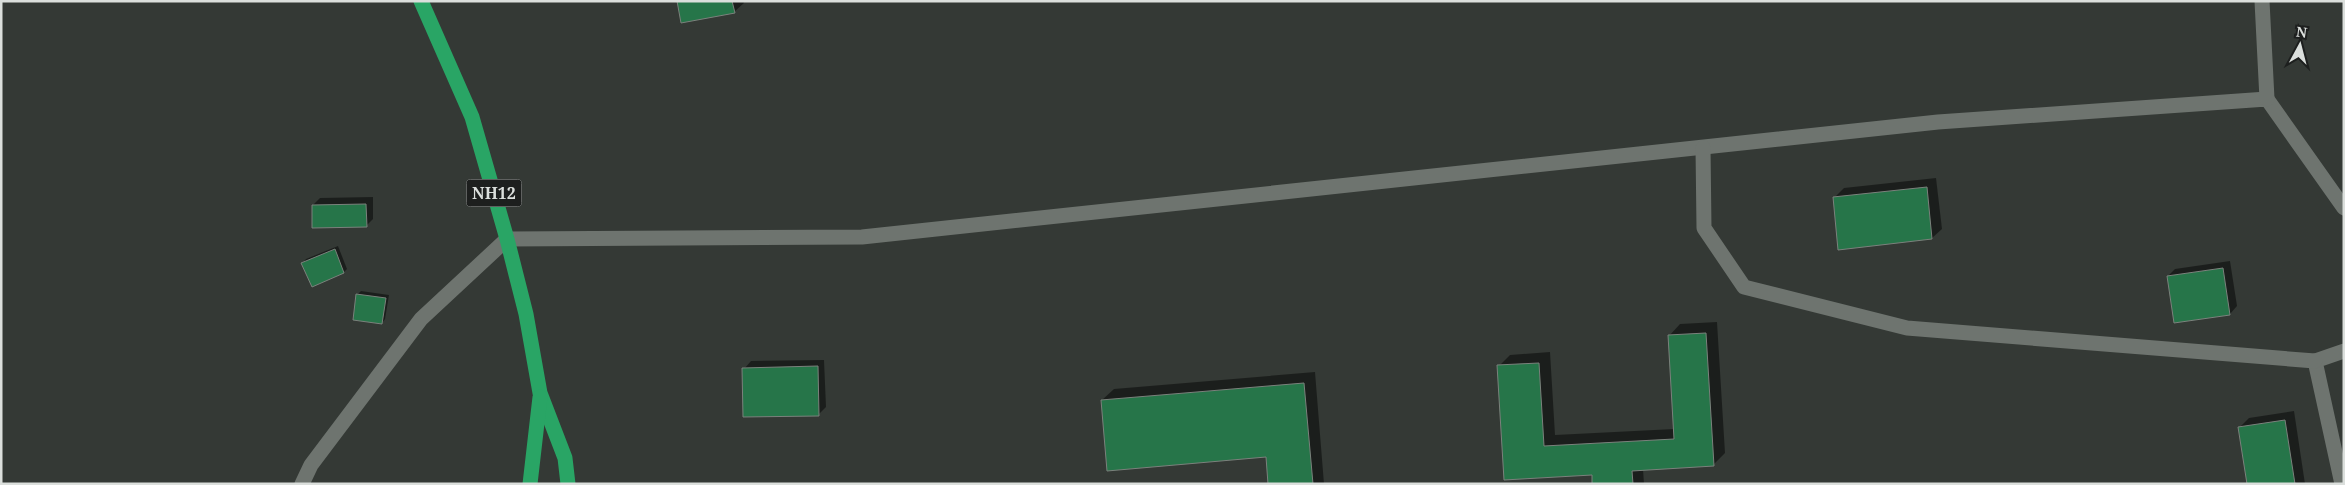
<svg xmlns="http://www.w3.org/2000/svg" width="2345" height="485" font-family="'Noto Serif',serif">
<rect width="100%" height="100%" fill="#343935"/>
<g fill="#0007">
<polygon points="678,1 743,1 744,3 734,12"/>
<polygon points="1936,178 1942,229 1932,238 1834,198 1844,188"/>
<polygon points="373,197 373,219 366,226 313,205 320,198"/>
<polygon points="338,246 347,269 344,272 303,263 306,259"/>
<polygon points="2230,261 2237,306 2230,314 2168,276 2175,269"/>
<polygon points="361,291 389,295 385,319 382,323 357,295"/>
<polygon points="1717,322 1725,453 1714,464 1643,469 1644,484 1594,484 1593,473 1505,478 1499,366 1510,355 1550,352 1555,435 1674,429 1669,336 1680,324"/>
<polygon points="824,360 826,407 819,414 744,369 751,361"/>
<polygon points="1315,372 1324,484 1270,484 1267,456 1102,400 1114,389"/>
<polygon points="2294,411 2305,484 2248,484 2239,428 2249,418"/>
</g>
<g fill="#267549" stroke="#7b817c">
<polygon points="677,1 732,1 735,13 681,23"/>
<polygon points="1927,187 1932,239 1838,250 1833,197"/>
<polygon points="366,204 367,227 312,228 312,205"/>
<polygon points="335,249 344,273 312,287 301,263"/>
<polygon points="2223,268 2230,315 2174,323 2167,276"/>
<polygon points="356,294 386,298 382,324 353,320"/>
<polygon points="1706,333 1714,466 1632,471 1633,484 1592,484 1592,475 1504,480 1497,365 1539,363 1544,446 1674,439 1668,335"/>
<polygon points="818,366 819,416 743,417 742,368"/>
<polygon points="1304,383 1313,484 1268,484 1266,457 1107,471 1101,400"/>
<polygon points="2285,420 2295,484 2247,484 2238,427"/>
</g>
<g fill="none" stroke-linecap="round" stroke-linejoin="round">
<g stroke="#6e746f" stroke-width="15">
<polyline points="302,484 311,465 421,319 507,239 862,237 1938,122 2267,99 2344,208"/>
<polyline points="2342,484 2315,361 2344,351"/>
</g>
<g stroke="#6e746f" stroke-width="15">
<polyline points="2262,1 2267,99"/>
<polyline points="1703,148 1704,228 1744,287 1907,328 2315,361"/>
</g>
<g stroke="#29a565" stroke-width="15">
<polyline points="421,1 472,117 507,239 526,314 540,393 565,458 568,484"/>
<polyline points="530,484 540,397"/>
</g>
</g>
<g text-anchor="middle" stroke-width="5" stroke-linejoin="round" paint-order="stroke">
<rect fill="#1d1f1e" stroke="#a2a5a3" stroke-width="1" x="466.5" y="179.5" width="55" height="27" rx="4"/>
<g font-size="16" font-weight="bold" fill="#dbdfdc">
<text x="494" y="199">NH12</text>
</g>
</g>
<rect width="2345" height="485" fill="none" stroke="#dbdfdc" stroke-width="5"/>
<g transform="translate(2300 45) rotate(7)" stroke="#1d1f1e" stroke-width="4" paint-order="stroke">
<path d="M0-4L9 19L0 12L-9 19Z" fill="#dbdfdc"/>
<text y="-8" font-size="14" font-weight="bold" text-anchor="middle" fill="#dbdfdc">N</text>
</g>
</svg>
